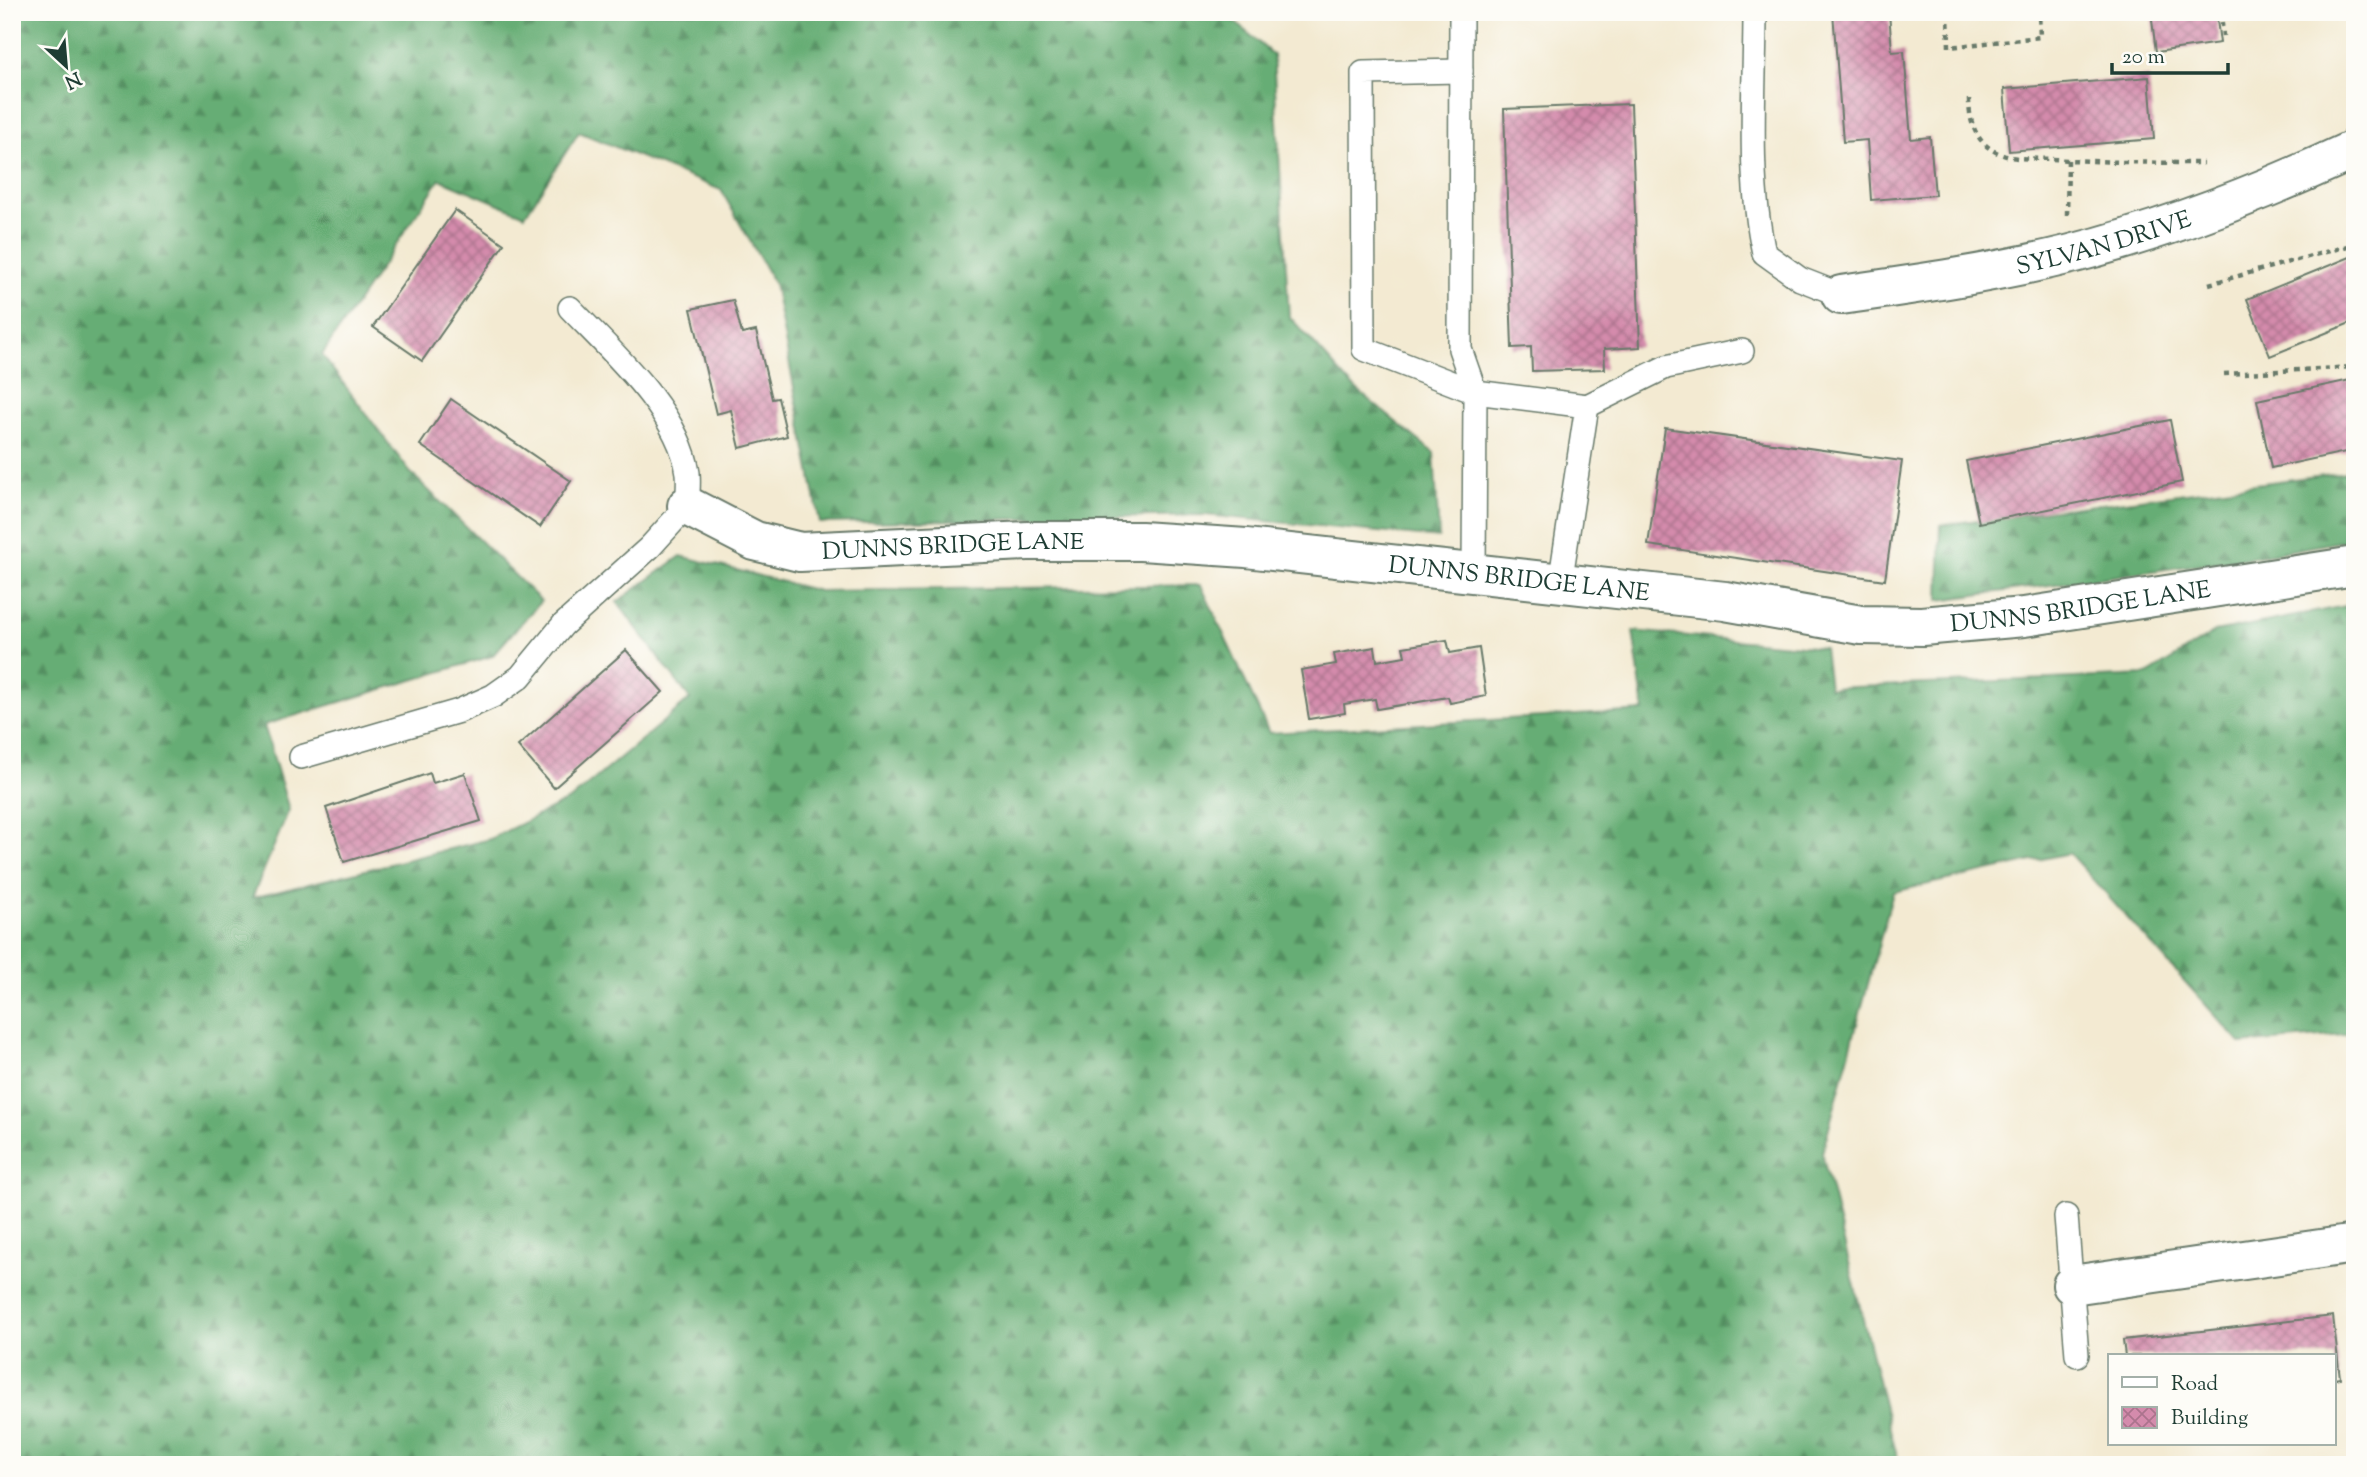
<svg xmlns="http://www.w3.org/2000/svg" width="2367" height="1477" font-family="'Sorts Mill Goudy',serif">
<defs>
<pattern id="forest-firs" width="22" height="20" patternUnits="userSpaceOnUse" patternTransform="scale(1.75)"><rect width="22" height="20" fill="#66ad74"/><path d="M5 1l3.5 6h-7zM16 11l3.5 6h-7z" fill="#538e60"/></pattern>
<pattern id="building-cross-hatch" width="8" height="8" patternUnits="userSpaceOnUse" patternTransform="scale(1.75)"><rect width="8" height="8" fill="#d48bac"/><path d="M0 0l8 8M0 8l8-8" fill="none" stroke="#ab738d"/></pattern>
</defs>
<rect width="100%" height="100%" fill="#fdfcf7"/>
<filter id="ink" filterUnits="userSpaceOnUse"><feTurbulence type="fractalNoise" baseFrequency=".0143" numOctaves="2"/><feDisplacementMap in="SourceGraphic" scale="14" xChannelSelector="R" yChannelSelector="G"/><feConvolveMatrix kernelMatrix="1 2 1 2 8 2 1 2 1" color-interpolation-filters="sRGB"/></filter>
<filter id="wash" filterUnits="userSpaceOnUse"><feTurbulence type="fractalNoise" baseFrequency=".00686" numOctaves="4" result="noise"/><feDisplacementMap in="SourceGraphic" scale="28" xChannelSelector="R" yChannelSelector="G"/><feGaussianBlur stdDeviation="1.57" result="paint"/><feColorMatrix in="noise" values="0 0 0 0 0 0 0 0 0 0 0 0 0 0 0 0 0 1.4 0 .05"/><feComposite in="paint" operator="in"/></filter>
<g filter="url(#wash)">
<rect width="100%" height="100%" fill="#f3ead2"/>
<g fill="url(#forest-firs)" stroke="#427554" stroke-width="2">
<polygon points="12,12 1224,12 1273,55 1289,316 1352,386 1434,453 1439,538 1204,515 820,523 774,283 721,190 579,132 525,215 440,179 322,355 410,472 541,601 492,656 264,725 289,810 252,898 490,839 571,799 690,699 617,602 681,556 819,591 1201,585 1269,733 1644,711 1633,631 1824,648 1829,688 2147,675 2215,632 2355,604 2355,1034 2241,1044 2069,853 1893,892 1822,1153 1899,1465 12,1465 12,375 19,370 12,362"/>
<polygon points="2355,471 2355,539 2255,557 1939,600 1941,525"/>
</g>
<g id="blocks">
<g fill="url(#building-cross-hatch)">
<polygon points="1833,12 1889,12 1892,52 1904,51 1911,139 1930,137 1935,195 1871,200 1867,140 1843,142"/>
<polygon points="2151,12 2216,12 2220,43 2156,52"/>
<polygon points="2149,77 2154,139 2009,151 2004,89"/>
<polygon points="1631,104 1640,347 1604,349 1605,369 1532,371 1531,347 1512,348 1504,109"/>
<polygon points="455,210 504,244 422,361 373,327"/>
<polygon points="2355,255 2355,321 2270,356 2247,299"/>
<polygon points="733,300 742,334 756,331 772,399 778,398 787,436 740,448 731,410 716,414 691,309"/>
<polygon points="2355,379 2355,450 2271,468 2257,400"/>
<polygon points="451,399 571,481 540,527 420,445"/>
<polygon points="2170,420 2182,482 1979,523 1966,461"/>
<polygon points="1665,428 1902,461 1885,580 1648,545"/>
<polygon points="1447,640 1450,653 1479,648 1486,696 1450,703 1448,697 1377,709 1375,699 1344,704 1345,713 1309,719 1301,670 1336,664 1334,654 1375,647 1377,661 1405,656 1403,647"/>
<polygon points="626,650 663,692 554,788 518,746"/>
<polygon points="430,773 433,783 465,773 481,821 344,862 326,808"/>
<polygon points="2333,1316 2340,1378 2334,1379 2334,1356 2125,1356 2123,1340"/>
</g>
</g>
</g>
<g filter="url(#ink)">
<use href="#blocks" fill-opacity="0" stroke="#697a6b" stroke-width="2"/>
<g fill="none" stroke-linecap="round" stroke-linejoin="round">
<defs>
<g id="service">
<polyline points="1461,12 1460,349 1475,392 1474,576"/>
<path d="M1755,12C1755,91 1747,176 1764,253L1800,279L1841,295"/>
<polyline points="1461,71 1363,73 1364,349 1475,392 1587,406 1560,584"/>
<polyline points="1587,406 1666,367 1742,351"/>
<path d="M301,757L459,711L493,696L520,677L563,625L650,547L687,506C688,495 689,484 688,473C679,411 611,351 570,308"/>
<polyline points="2066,1216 2077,1355"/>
</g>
<g id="minor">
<path id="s1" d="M1841,295C1918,284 1995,273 2071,254C2169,229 2263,192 2355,149"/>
<path id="s2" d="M687,506L755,541L800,552L1028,541H1141L1246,548L1725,601L1861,625L1922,626L2024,617L2355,566"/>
<polyline points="2072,1285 2355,1244"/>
</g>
</defs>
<use href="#service" stroke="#697a6b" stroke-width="26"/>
<use href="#minor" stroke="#697a6b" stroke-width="42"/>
<g stroke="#697a6b" stroke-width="4.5" stroke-dasharray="5 5" stroke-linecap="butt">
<polyline points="1948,12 1949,47 2040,37 2039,12"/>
<polyline points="2221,12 2223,36"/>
<path d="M1969,99C1969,124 1977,146 2003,155C2016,160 2037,158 2051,159C2102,162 2153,163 2204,163"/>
<polyline points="2067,215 2068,160"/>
<polyline points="2209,284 2355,244"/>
<polyline points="2224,374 2355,367"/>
</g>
<use href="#service" stroke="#fff" stroke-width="23"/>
<use href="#minor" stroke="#fff" stroke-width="38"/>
</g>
</g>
<g text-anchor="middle" stroke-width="5" stroke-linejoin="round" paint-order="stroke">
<g font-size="24" fill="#1f3d34" stroke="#fdfcf7">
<text dy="8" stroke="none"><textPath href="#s1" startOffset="268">SYLVAN DRIVE</textPath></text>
<text dy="8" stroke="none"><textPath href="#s2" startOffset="276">DUNNS BRIDGE LANE</textPath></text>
<text dy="8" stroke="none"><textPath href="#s2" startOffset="844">DUNNS BRIDGE LANE</textPath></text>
<text dy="8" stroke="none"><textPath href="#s2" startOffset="1410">DUNNS BRIDGE LANE</textPath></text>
</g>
</g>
<rect width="2367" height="1477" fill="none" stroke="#fdfcf7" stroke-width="42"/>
<rect x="2108" y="1354" width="228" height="91" fill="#fdfcf7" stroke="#a4b0a9" stroke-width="2"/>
<rect x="2122" y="1377" width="35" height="10" fill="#ffffff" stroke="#a4b0a9" stroke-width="2"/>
<text x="2171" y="1390" font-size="21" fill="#1f3d34">Road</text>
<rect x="2122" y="1407" width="35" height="21" fill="url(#building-cross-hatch)" stroke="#a4b0a9" stroke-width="2"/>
<text x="2171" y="1424" font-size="21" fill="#1f3d34">Building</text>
<g transform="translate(66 66) rotate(154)" stroke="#fdfcf7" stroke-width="5" paint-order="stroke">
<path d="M0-5L12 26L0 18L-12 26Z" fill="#1f3d34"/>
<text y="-10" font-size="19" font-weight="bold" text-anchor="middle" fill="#1f3d34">N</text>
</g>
<path d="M2112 63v10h116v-10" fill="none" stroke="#1f3d34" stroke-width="3.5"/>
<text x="2122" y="63" font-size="21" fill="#1f3d34" stroke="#fdfcf7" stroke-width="5" paint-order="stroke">20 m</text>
</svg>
